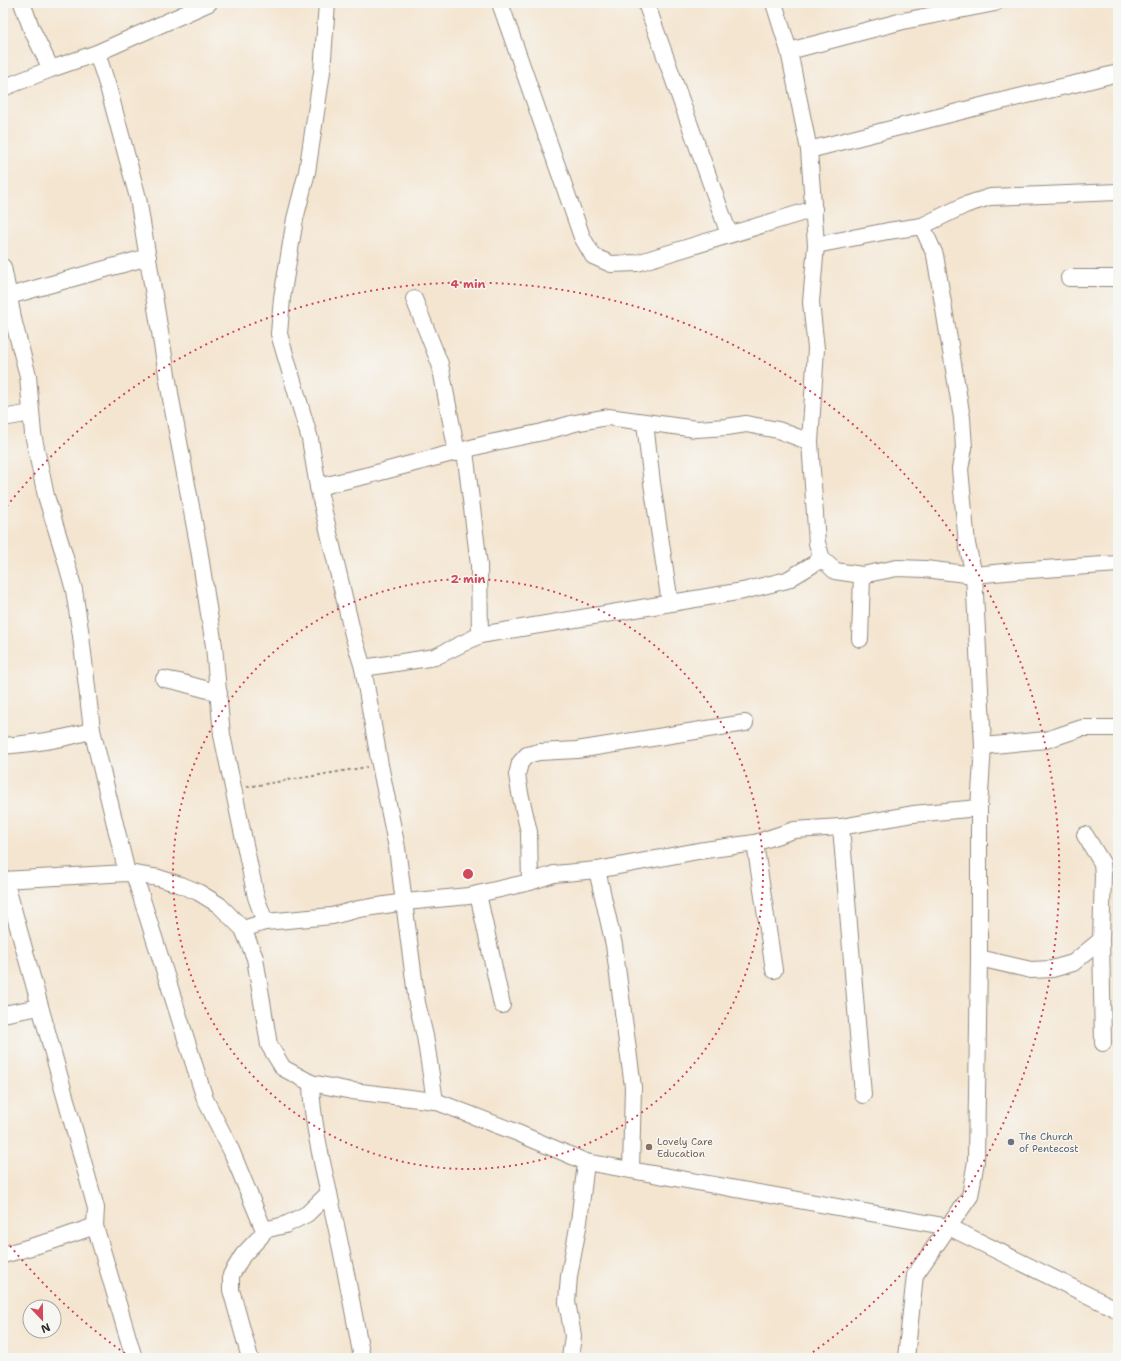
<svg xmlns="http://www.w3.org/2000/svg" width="1121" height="1361" font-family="'Shantell Sans',sans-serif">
<rect width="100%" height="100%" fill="#f6f6f2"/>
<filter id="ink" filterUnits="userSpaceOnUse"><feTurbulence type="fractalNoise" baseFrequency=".025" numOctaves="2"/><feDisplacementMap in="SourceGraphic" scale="8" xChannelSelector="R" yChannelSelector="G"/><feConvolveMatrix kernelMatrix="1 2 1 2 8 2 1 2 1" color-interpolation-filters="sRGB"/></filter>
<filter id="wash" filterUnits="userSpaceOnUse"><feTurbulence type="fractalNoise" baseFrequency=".012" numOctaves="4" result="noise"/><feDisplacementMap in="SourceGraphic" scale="16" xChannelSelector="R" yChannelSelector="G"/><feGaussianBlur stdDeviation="0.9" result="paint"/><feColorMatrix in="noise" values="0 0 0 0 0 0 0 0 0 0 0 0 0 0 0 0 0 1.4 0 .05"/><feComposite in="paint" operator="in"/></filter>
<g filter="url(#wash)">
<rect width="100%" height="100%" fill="#f4e5d0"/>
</g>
<g filter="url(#ink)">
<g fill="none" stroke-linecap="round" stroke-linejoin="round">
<defs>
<g id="minor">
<polyline points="22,3 32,30 51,69"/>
<polyline points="327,3 322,72 307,172 295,219 282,298 279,334 310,439 318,487 353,635 363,668 380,765 397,848 417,1003 425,1036 435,1101"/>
<polyline points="500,3 582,237 593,256 611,264 637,263 814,209"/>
<polyline points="646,3 729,234"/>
<polyline points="774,3 789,51 809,150 816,245 811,302 816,349 810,442 817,543 822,559 835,571 862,575 897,568 925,569 974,575 1015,571 1118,564"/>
<polyline points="789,51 903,21 995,3"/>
<polyline points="97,53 108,87 138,198 171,399 199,549 214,646 222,735 256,897 265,922"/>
<polyline points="3,88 51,69 97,53 209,3"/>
<polyline points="809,150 993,103 1083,82 1118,73"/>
<polyline points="816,245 888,231 922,226 965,205 990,197 1118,192"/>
<polyline points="3,267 14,323 28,376 33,434 46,496 64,554 74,590 81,636 92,730 127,873"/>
<polyline points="1069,278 1118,278"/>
<polyline points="9,296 148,257"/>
<polyline points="414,299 440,364 457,453"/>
<polyline points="3,418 31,413"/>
<polyline points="645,423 652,483 670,603"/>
<polyline points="465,451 479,565 480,635"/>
<polyline points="318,487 369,475 490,443 543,432 575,423 608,417 696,429 727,427 746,424 778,430 810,442"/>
<polyline points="860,639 862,575"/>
<polyline points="363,668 435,657 480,635 743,591 787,580 822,559"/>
<polyline points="164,679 179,682 219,693"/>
<path d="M3,746C34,743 63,740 92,730"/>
<polyline points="983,746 1046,740 1082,728 1118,728"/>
<polyline points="841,827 863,1095"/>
<polyline points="1085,835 1102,863 1103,875 1101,940 1103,1043"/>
<polyline points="755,843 774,970"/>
<polyline points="597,870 614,945 633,1087 631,1170"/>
<polyline points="134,874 205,1099 231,1150 264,1230 261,1236 243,1255 231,1275 231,1290 250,1358"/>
<polyline points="3,880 127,873 159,878 181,885 198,892 219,905 243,929 255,958 269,1045 283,1068 311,1083 352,1091 435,1101 513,1131 586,1162 949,1227 1118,1310"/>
<polyline points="5,880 96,1208 95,1226"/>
<polyline points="530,882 529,832 520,793 517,775 520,763 527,755 539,752 577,750 745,723"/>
<polyline points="478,894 502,1005"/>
<polyline points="243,929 265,922 332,916 359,909 405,902 469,896 530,882 554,874 597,870 698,851 755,843 794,830 841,827 913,814 979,808"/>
<polyline points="979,958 1031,970 1052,969 1073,963 1101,940"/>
<polyline points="3,1014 40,1007"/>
<path d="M311,1083C312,1126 324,1169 333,1212C344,1260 353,1309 362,1358"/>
<polyline points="264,1230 285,1225 307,1214 329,1193"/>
<polyline points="3,1255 55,1240 95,1226 134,1358"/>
<polyline points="570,1358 573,1336 567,1302 569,1276 579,1222 586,1162"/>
<polyline points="906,1358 915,1275 970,1196 976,1161 979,958 979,808 983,746 974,575 967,544 960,469 964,448 962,418 935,255 922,226"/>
</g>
</defs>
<use href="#minor" stroke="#90887e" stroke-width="18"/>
<polyline stroke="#90887e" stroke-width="2" stroke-dasharray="3 3" stroke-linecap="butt" points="247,787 367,767"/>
<use href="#minor" stroke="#fff" stroke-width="16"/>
</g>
</g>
<g fill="none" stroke="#d1495b" stroke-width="2" stroke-dasharray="2 4">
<circle cx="468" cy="874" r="295"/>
<path d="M130 1357A590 590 0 0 1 3 1237M3 511A590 590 0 1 1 806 1357"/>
</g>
<circle fill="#6b7280" stroke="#f6f6f2" stroke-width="1.5" cx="1011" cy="1142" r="4"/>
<circle fill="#8d6e63" stroke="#f6f6f2" stroke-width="1.5" cx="649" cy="1147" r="4"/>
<g text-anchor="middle" stroke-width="3" stroke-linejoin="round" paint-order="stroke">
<g font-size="10" fill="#5b616d" stroke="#f6f6f2" text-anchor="start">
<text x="1019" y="1140">The Church<tspan x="1019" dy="12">of Pentecost</tspan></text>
</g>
<g font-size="10" fill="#785e54" stroke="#f6f6f2" text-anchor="start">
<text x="657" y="1145">Lovely Care<tspan x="657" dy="12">Education</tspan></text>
</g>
</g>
<circle cx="468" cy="874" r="6" fill="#d1495b" stroke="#f6f6f2" stroke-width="2"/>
<g font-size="12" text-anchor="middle" font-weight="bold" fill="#d1495b" stroke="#f6f6f2" stroke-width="3" stroke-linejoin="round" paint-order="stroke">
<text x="468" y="288">4 min</text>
<text x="468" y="583">2 min</text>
</g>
<rect width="1121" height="1361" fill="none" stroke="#f6f6f2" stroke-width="16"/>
<g transform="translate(42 1319) rotate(158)"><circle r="19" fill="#f6f6f2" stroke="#a5a5a2"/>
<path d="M0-3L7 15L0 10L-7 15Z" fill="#d1495b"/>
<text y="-6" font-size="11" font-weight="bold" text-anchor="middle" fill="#2b2b2b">N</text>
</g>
</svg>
